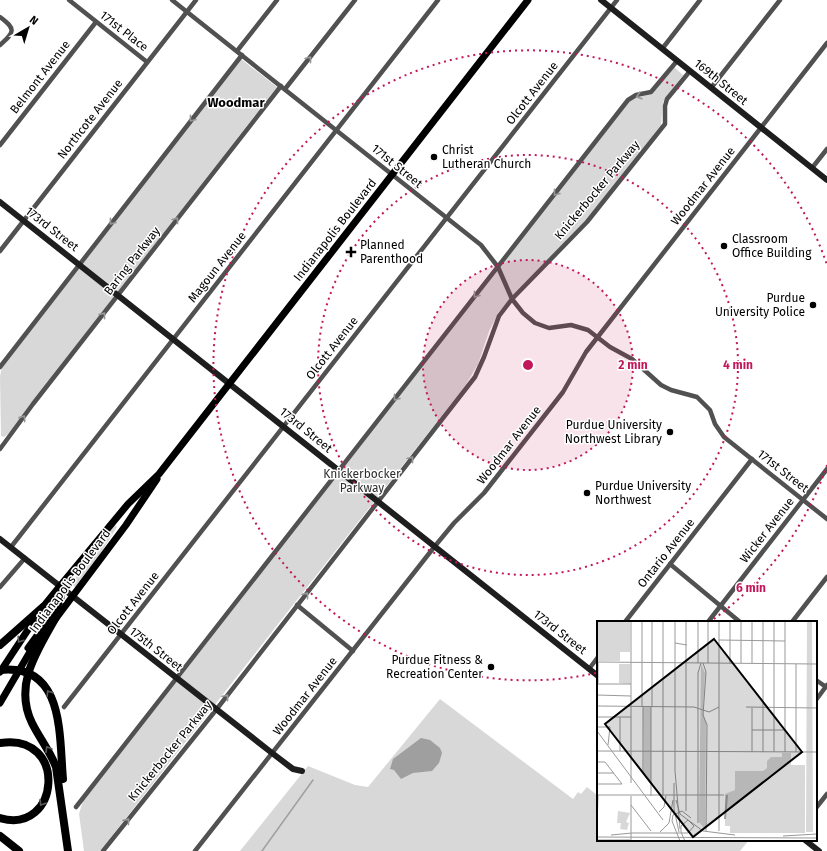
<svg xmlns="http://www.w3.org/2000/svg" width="827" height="851" font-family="'Fira Sans',sans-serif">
<rect width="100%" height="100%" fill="#fff"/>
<g fill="#d8d8d8">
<polygon points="241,59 277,87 8,434 4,437 1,436 0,376 2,367"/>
<polygon points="674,67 683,75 663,102 661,125 580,230 514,295 499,312 489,331 478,364 465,386 100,851 84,851 79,814 83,801 630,101 634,98 652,94"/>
<path d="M115,525L117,527L97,559L75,587L71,583C86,564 99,542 115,525Z"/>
<polygon points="440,699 573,799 578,792 581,794 587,787 598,796 598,840 749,840 740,851 240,851 308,766 355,785 368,787"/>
</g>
<polygon fill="#9f9f9f" points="421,738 430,740 440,748 442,753 439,763 432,771 413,773 401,779 394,770 390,769 393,759"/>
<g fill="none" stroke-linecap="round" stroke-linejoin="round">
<polyline stroke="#9f9f9f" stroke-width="1.5" points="262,851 313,780"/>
<g stroke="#515151" stroke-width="4.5">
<polyline points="69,0 147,62"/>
<polyline points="172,0 481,245 498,267 512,299 523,313 535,323 549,328 571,325 588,330 610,347 632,359 661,385 671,390 697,397 710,410 715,424 724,437 827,519"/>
<path d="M0,17C16,29 15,32 0,45"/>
<polyline points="662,49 700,0"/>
<polyline points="237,51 277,0"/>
<polyline points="711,88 780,0"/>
<polyline points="285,89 355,0"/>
<polyline points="0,145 96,22"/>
<polyline points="812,168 827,149"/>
<polyline points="0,251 196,0"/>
<polyline points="0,367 242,55"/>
<polyline points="0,449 33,404 281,86"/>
<polyline points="11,547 438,0"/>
<polyline points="670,564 740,622"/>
<polyline points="0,587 25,558"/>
<polyline points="297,605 353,651"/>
<polyline points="625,622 752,459"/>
<polyline points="708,622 827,469"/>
<polyline points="792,622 827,577"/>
<polyline points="589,669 598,657"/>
<polyline points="816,680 826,687"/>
<polyline points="816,700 827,685"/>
<polyline points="64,707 617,0"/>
<polyline points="76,807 628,100 636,95 651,92 677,61"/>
<polyline points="816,808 827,794"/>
<polyline points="103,851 216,710 475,377 484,357 499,316 512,299 587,222 665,124 665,106 667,99 690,71"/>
<polyline points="195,851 435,546 454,523 484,493 563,392 586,352 827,43"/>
</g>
<g stroke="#1e1e1e" stroke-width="6">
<polyline points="601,0 827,180"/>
<polyline points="0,202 598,676"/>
<polyline points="0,539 272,753 293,769 302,771"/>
<polyline points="805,840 819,851"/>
</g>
<g stroke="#000" stroke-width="7">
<polyline points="54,621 126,525 157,479"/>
<polyline points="28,648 57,608 61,598 60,586"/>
<polyline points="0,672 43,607 60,586 128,504 159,474 528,0"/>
<polyline points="0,703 31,650 43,636"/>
</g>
<g stroke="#000" stroke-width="8">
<path d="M56,617C38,650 13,684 32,723C40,739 50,751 56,767L68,851"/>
<polyline points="0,645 43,607"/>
<path d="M0,670C65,663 59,736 63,779"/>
<path d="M0,743C69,732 60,836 0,818"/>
<polyline points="0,836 19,851"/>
</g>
</g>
<defs><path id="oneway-chevron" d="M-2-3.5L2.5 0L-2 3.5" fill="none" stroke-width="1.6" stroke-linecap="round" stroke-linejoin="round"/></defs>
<g stroke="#979797">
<use href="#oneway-chevron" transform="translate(309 59) rotate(-52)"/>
<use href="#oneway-chevron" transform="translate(639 96) rotate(164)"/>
<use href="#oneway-chevron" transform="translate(192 119) rotate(128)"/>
<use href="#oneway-chevron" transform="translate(556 193) rotate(128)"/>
<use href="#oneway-chevron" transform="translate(176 220) rotate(-52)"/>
<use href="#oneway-chevron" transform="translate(112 222) rotate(128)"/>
<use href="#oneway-chevron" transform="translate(476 295) rotate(128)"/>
<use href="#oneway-chevron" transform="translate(103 315) rotate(-52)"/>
<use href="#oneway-chevron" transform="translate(396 398) rotate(128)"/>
<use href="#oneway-chevron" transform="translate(23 418) rotate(-55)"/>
<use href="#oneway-chevron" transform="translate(411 459) rotate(-52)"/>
<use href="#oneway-chevron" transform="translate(306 595) rotate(-52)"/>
<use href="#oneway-chevron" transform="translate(226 697) rotate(-52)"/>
<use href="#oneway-chevron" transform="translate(127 821) rotate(-51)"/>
</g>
<g stroke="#595959">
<use href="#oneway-chevron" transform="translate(20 640) rotate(124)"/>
<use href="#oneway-chevron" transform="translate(49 693) rotate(-122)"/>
<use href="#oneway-chevron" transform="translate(48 749) rotate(-120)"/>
<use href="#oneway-chevron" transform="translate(42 803) rotate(122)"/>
</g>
<circle cx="528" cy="365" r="105" fill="#c2185b" fill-opacity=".12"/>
<g fill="none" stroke="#c2185b" stroke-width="2" stroke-dasharray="2 4">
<circle cx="528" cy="365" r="105"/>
<circle cx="528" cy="365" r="210"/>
<path d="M827 465A315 315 0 0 1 711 621M596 673A315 315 0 1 1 827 265"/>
</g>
<g fill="#000" stroke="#fff" stroke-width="1.5">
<circle cx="434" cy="157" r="4"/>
<circle cx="724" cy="246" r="4"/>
<path d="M349 246h4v4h4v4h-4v4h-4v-4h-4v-4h4z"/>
<circle cx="813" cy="305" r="4"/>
<circle cx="670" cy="432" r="4"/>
<circle cx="587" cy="493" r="4"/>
<circle cx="491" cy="667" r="4"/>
</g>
<g text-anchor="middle" stroke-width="3" stroke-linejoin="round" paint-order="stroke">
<g font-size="12" fill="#000" stroke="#fff">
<text transform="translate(124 31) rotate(38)" y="4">171st Place</text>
<text transform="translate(40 77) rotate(-52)" y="4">Belmont Avenue</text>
<text transform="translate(721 82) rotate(39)" y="4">169th Street</text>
<text transform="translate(532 93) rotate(-52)" y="4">Olcott Avenue</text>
<text transform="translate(90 119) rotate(-52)" y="4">Northcote Avenue</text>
<text transform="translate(397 166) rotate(39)" y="4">171st Street</text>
<text transform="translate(703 186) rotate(-52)" y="4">Woodmar Avenue</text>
<text transform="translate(597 190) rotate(-50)" y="4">Knickerbocker Parkway</text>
<text transform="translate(52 229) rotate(38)" y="4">173rd Street</text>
<text transform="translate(335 230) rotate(-52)" y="4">Indianapolis Boulevard</text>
<text transform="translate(132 261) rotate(-52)" y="4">Baring Parkway</text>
<text transform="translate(217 267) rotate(-52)" y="4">Magoun Avenue</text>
<text transform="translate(332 348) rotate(-52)" y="4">Olcott Avenue</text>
<text transform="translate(306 430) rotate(39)" y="4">173rd Street</text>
<text transform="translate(509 445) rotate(-52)" y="4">Woodmar Avenue</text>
<text transform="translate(783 471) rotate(38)" y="4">171st Street</text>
<text transform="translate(767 530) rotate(-52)" y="4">Wicker Avenue</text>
<text transform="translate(666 553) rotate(-52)" y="4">Ontario Avenue</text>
<text transform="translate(70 581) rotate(-53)" y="4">Indianapolis Boulevard</text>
<text transform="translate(133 603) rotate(-52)" y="4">Olcott Avenue</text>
<text transform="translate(560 632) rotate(38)" y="4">173rd Street</text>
<text transform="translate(156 649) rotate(38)" y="4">175th Street</text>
<text transform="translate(305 696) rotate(-52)" y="4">Woodmar Avenue</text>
<text transform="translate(170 751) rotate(-51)" y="4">Knickerbocker Parkway</text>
</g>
<g font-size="12" fill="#000" stroke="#fff" text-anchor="start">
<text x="442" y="154">Christ<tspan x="442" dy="14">Lutheran Church</tspan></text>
<text x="732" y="243">Classroom<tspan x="732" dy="14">Office Building</tspan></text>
<text x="360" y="249">Planned<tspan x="360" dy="14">Parenthood</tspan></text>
<text x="805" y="302" text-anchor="end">Purdue<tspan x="805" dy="14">University Police</tspan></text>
<text x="662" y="429" text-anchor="end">Purdue University<tspan x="662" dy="14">Northwest Library</tspan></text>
<text x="595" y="490">Purdue University<tspan x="595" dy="14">Northwest</tspan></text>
<text x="483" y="664" text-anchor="end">Purdue Fitness &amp;<tspan x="483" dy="14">Recreation Center</tspan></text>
</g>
<g font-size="12" fill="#2f2f2f" stroke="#fff">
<text x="362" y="478">Knickerbocker<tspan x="362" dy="14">Parkway</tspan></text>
</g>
<g font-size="13" font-weight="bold" fill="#000" stroke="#fff">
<text x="236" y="107">Woodmar</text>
</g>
</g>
<g transform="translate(597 621)">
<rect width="220" height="220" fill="#fff"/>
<path d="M0,0H33V31H23V40H0ZM210,0H215L216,211H209ZM22,43H33V63L22,62ZM104,43L108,52L106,91L109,102L108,208L102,201ZM46,86H54V161L47,153ZM185,132H194V144H208V212H133V205H128V173L138,169V150H166L170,147V140L174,136H185ZM21,190L33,192L29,201L32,202L30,209L23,208L24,202H20Z" fill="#d8d8d8"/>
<path fill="none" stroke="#9f9f9f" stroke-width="2" d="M128,198L130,174"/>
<path fill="none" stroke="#999" stroke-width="1" d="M45,0V86M78,0V150L83,208M122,19L188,20M78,22L90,24M0,41L220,43M101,42V0M106,42L109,51L106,94L110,104L109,210M111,42V0M133,42V0M144,42V0M155,42V0M199,43V131M0,63H34M1,63V41M0,74L34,75M0,85L97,86L112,91L122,86M46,86V152L54,163M54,86V175M55,86V0M149,86L220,87M155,87V131M0,96H34M23,96V130M0,106H13L11,124M155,109H188M0,110L66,199M0,130L220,131M166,131V0M177,131V0M188,131V0M0,141H8L25,163M0,152H17M34,162V0M77,162V188L82,211M0,163H25M0,174H127M66,175V1M79,179L83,193L106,210L138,214M34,184L54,210M89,190V0M62,191L67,186L69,175M101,202V52L104,42M0,209L1,174M122,210V0M63,211L72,202L76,179M14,214L35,212H91L97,205L91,199L84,205V211L87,218L88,220M186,215L220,213M0,216L220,217M0,219H33M34,220V175M83,220L75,200L76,194L85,190L94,197"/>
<path fill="#000" fill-opacity="0.15" stroke="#000" stroke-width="2" d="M117,18L205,131L96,216L8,103Z"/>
<rect width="220" height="220" fill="none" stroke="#000" stroke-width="2"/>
</g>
<circle cx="528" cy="365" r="6" fill="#c2185b" stroke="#fff" stroke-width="2"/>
<g font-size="12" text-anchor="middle" font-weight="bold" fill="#c2185b" stroke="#fff" stroke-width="3" stroke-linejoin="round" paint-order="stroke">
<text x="633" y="369">2 min</text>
<text x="738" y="369">4 min</text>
<text x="751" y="592">6 min</text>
</g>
<g transform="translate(28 28) rotate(38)" stroke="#ffffff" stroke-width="3" paint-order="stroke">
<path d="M0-3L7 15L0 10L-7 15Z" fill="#000000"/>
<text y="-6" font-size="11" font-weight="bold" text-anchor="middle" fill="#000000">N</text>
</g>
</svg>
